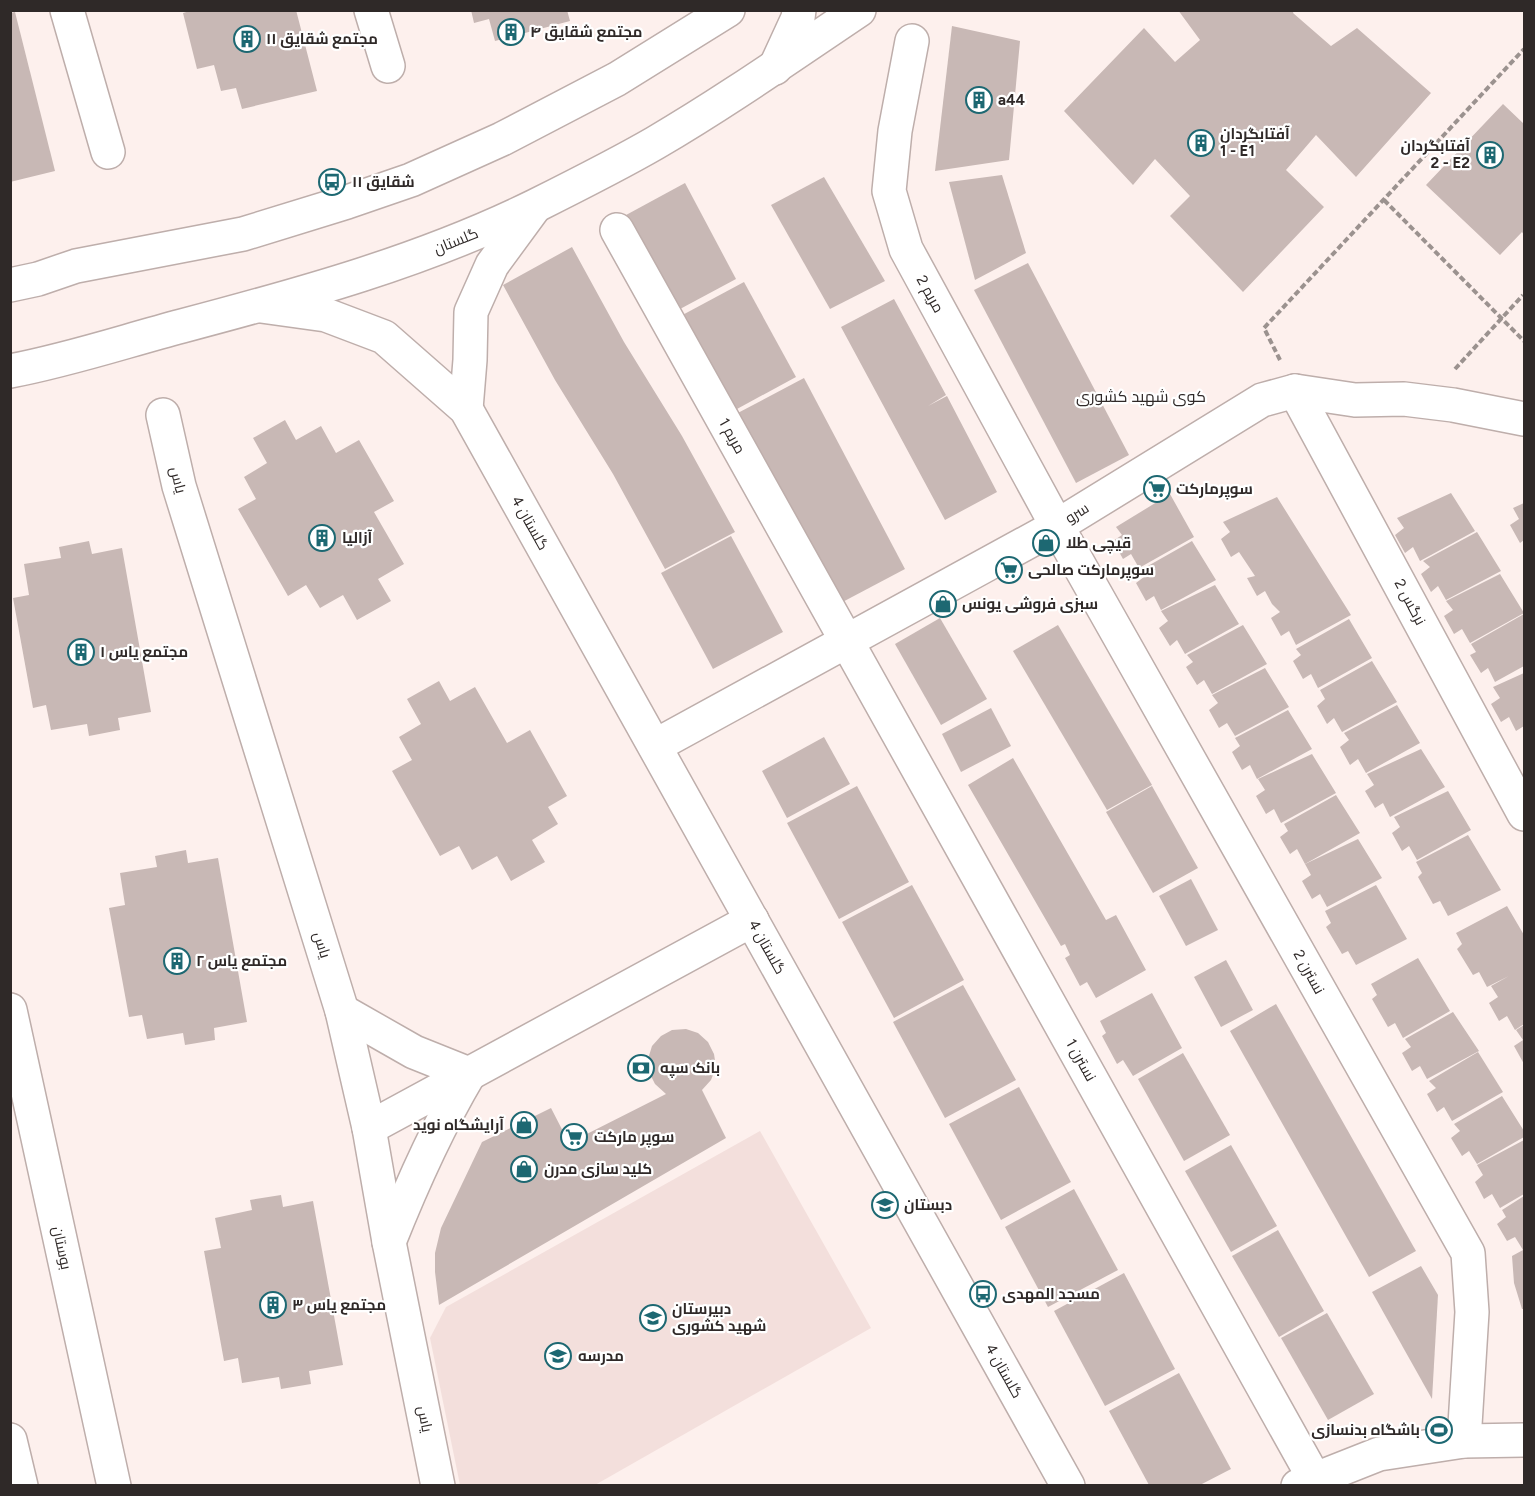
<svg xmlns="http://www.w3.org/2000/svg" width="1535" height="1496" font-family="Figtree,Cairo,sans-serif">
<rect width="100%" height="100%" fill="#fdf0ed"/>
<polygon fill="#f3dfdc" points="760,1131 871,1328 595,1485 460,1485 430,1338 446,1307"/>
<g fill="#c8b8b5">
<polygon points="193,10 296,10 317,91 242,109 236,88 221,91 214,65 197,69 183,13"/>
<polygon points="471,10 567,10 570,21 495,41 489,19 474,23"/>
<polygon points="1178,10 1294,10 1293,13 1331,46 1357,28 1431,93 1356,177 1316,135 1286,170 1324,207 1243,292 1170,216 1190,196 1155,159 1133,185 1064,111 1144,28 1175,62 1200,40"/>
<polygon points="15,12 55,171 10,182 10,13"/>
<polygon points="952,26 1020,41 1009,160 935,171"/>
<polygon points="1503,104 1524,124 1524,235 1522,232 1500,255 1426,185"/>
<polygon points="1002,175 1026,253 975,280 949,182"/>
<polygon points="824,177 885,281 830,309 771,205"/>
<polygon points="685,183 736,279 667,316 615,221"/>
<polygon points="572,247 624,342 682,436 735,532 665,569 613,474 555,380 503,285"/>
<polygon points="1028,263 1129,455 1076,483 974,290"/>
<polygon points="744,282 796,377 726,415 675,319"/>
<polygon points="894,299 946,395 928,406 947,396 997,492 945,520 841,327"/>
<polygon points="804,378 905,569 835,606 734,415"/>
<polygon points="285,420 296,440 321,426 336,453 359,440 394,501 374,512 404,564 378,579 391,601 357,620 343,595 320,608 306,585 288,596 238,509 256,499 244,477 267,463 253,438"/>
<polygon points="1451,493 1475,531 1420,561 1413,547 1405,553 1395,535 1404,528 1397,518"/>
<polygon points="1170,494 1194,537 1139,568 1131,554 1123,559 1113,541 1122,535 1116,527"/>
<polygon points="1277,497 1351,615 1296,645 1289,631 1281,636 1271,618 1280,612 1272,604 1265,591 1257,596 1247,578 1255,576 1239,552 1231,557 1221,539 1230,532 1223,522"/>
<polygon points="1524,503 1524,540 1520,543 1510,525 1519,519 1513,508"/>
<polygon points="1477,532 1501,571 1446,600 1438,586 1431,592 1421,574 1430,567 1423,561"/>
<polygon points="731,536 783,632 713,669 661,573"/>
<polygon points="89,541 92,554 122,548 151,712 118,718 120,730 89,736 87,724 51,730 46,705 33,708 13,598 29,595 24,564 61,558 59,547"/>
<polygon points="1192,541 1216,580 1161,610 1154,596 1146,601 1136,583 1144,577 1139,571"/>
<polygon points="1500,574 1524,613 1470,643 1462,629 1454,634 1444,616 1453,610 1446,601"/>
<polygon points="1215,585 1239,624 1185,654 1177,640 1170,646 1159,628 1168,621 1161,611"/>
<polygon points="1524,614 1524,666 1495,682 1488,668 1481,673 1470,655 1476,652 1471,644"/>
<polygon points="940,618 987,699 941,725 895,644"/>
<polygon points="1349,619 1372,658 1318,688 1311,674 1303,679 1293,661 1301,655 1296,649"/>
<polygon points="1058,625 1152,785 1107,810 1013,651"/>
<polygon points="1243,625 1267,664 1212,694 1204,680 1197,685 1186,667 1193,662 1187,655"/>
<polygon points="1372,661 1397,702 1342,732 1334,718 1327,724 1317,706 1325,699 1320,690"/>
<polygon points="1265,668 1289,707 1235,736 1227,723 1219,728 1209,710 1218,703 1212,695"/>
<polygon points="1524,673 1524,726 1516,731 1509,717 1501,722 1491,704 1500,698 1493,687"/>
<polygon points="439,681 450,701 475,687 507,743 530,730 567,796 548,807 558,824 532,840 545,862 511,881 497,856 472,870 459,846 440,856 392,771 412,760 399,737 421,724 407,699"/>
<polygon points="1397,705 1420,743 1366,773 1358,759 1350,765 1340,747 1349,740 1344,733"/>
<polygon points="991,708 1011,746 961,772 942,734"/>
<polygon points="1288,710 1312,749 1257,779 1250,765 1242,770 1232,752 1240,746 1235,738"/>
<polygon points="824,737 850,784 787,818 762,771"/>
<polygon points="1421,749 1445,787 1390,817 1383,803 1375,808 1365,791 1374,785 1367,774"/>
<polygon points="1312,754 1336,793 1281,823 1274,809 1266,814 1256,796 1265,790 1258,779"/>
<polygon points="1013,758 1106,920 1116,915 1146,970 1096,998 1087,982 1080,986 1065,958 1070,955 1065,944 1061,946 968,785"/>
<polygon points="857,786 909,882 839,919 787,823"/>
<polygon points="1152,786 1198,868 1153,893 1106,812"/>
<polygon points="1448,791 1471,830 1417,860 1409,846 1402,851 1392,833 1400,827 1394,817"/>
<polygon points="1336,795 1360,833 1305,864 1297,849 1290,854 1280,837 1288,831 1284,824"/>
<polygon points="1468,835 1501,890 1448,916 1440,901 1433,904 1418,877 1422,873 1416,862"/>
<polygon points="1358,839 1382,878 1327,907 1320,894 1312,899 1302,881 1311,875 1305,864"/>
<polygon points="186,850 188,863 218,858 247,1022 214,1028 215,1040 185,1045 183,1033 147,1039 142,1015 129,1017 109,908 125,905 120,873 157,867 155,856"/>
<polygon points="1191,879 1218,930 1186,946 1159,896"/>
<polygon points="912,885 964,980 894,1018 842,922"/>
<polygon points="1376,885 1407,939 1356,965 1348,951 1342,954 1326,927 1331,923 1325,911"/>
<polygon points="1507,906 1524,935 1524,1024 1515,1030 1507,1016 1499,1021 1489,1003 1498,997 1491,986 1509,976 1487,987 1479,972 1473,975 1457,949 1462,944 1456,933"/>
<polygon points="1418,958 1450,1011 1403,1038 1395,1023 1388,1027 1372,999 1377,995 1371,984"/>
<polygon points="1226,960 1253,1010 1221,1027 1194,977"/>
<polygon points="963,985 1016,1080 945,1118 893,1022"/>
<polygon points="1152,993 1182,1048 1133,1076 1123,1060 1117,1064 1102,1036 1106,1033 1100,1021"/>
<polygon points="1276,1004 1416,1251 1369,1277 1230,1031"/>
<polygon points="1453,1012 1479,1051 1427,1079 1420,1066 1412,1071 1402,1053 1411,1047 1405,1039"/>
<polygon points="1524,1025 1524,1064 1514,1046 1523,1040 1516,1030"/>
<polygon points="686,1029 698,1033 708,1042 714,1054 716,1067 711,1080 702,1090 726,1138 439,1305 435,1272 435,1253 441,1228 482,1142 551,1108 569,1143 666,1094 655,1084 649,1072 648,1059 652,1046 661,1036 672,1030"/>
<polygon points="1478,1052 1503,1092 1452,1121 1444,1107 1437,1112 1427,1094 1436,1088 1429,1081"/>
<polygon points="1183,1053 1230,1135 1184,1161 1138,1079"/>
<polygon points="1019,1087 1071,1182 1001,1220 949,1124"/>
<polygon points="1502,1096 1524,1131 1524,1137 1477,1164 1469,1151 1462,1156 1451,1138 1460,1131 1454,1124"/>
<polygon points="1524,1140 1524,1194 1500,1208 1492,1194 1484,1199 1475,1182 1483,1175 1477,1165"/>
<polygon points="1231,1145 1277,1226 1231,1252 1185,1171"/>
<polygon points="1074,1189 1118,1270 1048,1307 1005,1227"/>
<polygon points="281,1195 283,1207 313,1201 343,1365 309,1371 311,1384 281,1389 279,1377 242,1383 238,1358 224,1361 204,1251 221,1248 215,1218 252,1210 250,1200"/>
<polygon points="1524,1196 1524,1309 1522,1309 1514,1283 1512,1256 1523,1250 1515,1237 1507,1241 1497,1224 1506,1217 1502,1210"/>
<polygon points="1278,1230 1324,1311 1279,1337 1232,1256"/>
<polygon points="1421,1266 1438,1295 1432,1399 1372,1292"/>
<polygon points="1124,1273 1175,1369 1105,1406 1054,1311"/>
<polygon points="1327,1313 1374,1394 1328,1420 1281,1338"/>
<polygon points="1179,1373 1231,1469 1200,1485 1149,1485 1109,1411"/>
</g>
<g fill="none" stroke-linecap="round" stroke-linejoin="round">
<defs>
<g id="street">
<polyline points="67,10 108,152"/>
<polyline points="371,10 388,66"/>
<polyline points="912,41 895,131 889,191 906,249 1057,526 1468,1253 1472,1312 1464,1441"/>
<polyline points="617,230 1314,1478"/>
<polyline points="1295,391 1524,814"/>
<path d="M342,1011L414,1052L469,1074C437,1128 412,1184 389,1242"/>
<polyline points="369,1128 752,920"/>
<polyline points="1298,1486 1379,1454 1464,1441 1524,1440"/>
</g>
<g id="secondary">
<polyline points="775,68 798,18 799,10"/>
<polyline points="10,285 38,279 76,266 243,234 347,202 411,180 502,139 617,79 728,10"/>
<polyline points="261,306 326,315 384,337 466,409 1068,1486"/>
<path d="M10,371C69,360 125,341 182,326C303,294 423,261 535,206C575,186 617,165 655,143C725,102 792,55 859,10"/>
<polyline points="466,409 470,360 471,312 492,265 533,209"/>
<polyline points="163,415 179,486 342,1011 369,1128 389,1242 438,1486"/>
<polyline points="655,746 1057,526 1262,400 1295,391 1355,400 1404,399 1453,405 1524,419"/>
<polyline points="10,1010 114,1486"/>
<polyline points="10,1440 21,1486"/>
</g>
</defs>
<use href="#street" stroke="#beaeab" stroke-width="36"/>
<use href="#secondary" stroke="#beaeab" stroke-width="36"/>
<g stroke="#9b928f" stroke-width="4" stroke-dasharray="6 3" stroke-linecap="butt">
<polyline points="1384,200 1524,341"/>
<polyline points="1280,360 1264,328 1524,49"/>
<polyline points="1455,369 1523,295"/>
</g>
<use href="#street" stroke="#fff" stroke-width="33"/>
<use href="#secondary" stroke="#fff" stroke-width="33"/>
</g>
<defs>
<symbol id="building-ring" viewBox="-11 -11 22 22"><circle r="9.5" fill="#fff" stroke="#1d6872" stroke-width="1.5"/><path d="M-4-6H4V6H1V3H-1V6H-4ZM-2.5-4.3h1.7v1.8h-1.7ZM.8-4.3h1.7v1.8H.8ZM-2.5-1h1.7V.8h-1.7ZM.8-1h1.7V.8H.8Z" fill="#1d6872"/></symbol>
<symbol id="bus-ring" viewBox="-11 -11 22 22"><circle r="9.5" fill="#fff" stroke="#1d6872" stroke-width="1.5"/><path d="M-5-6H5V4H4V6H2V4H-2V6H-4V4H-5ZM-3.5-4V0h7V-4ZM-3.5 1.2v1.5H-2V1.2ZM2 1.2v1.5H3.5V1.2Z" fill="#1d6872"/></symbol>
<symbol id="supermarket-ring" viewBox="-11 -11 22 22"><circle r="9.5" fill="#fff" stroke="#1d6872" stroke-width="1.5"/><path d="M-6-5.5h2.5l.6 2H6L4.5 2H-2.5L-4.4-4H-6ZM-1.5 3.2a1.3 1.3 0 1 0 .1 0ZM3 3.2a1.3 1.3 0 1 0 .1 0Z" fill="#1d6872"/></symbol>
<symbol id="shop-ring" viewBox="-11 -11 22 22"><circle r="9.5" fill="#fff" stroke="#1d6872" stroke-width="1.5"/><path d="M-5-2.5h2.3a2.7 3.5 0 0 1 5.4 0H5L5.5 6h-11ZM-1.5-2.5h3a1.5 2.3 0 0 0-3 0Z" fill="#1d6872"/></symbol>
<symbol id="bank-ring" viewBox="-11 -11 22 22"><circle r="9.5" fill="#fff" stroke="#1d6872" stroke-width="1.5"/><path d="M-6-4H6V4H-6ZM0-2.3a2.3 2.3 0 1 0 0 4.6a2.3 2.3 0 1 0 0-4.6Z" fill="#1d6872"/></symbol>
<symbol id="school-ring" viewBox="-11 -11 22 22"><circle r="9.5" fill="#fff" stroke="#1d6872" stroke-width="1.5"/><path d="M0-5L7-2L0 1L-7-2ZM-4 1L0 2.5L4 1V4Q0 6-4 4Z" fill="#1d6872"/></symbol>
<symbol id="stadium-ring" viewBox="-11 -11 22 22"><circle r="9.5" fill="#fff" stroke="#1d6872" stroke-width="1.5"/><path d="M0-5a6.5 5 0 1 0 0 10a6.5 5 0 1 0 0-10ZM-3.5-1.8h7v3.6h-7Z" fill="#1d6872"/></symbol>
</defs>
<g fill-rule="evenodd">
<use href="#building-ring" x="496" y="17" width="30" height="30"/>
<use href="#building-ring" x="232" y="24" width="30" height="30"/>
<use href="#building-ring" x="964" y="85" width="30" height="30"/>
<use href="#building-ring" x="1186" y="128" width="30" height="30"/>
<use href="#building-ring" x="1475" y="140" width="30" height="30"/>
<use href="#bus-ring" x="317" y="167" width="30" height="30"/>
<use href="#supermarket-ring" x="1142" y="474" width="30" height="30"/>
<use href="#building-ring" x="307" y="523" width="30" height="30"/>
<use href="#shop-ring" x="1031" y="528" width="30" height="30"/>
<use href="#supermarket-ring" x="994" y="555" width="30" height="30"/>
<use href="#shop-ring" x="928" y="589" width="30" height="30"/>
<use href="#building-ring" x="66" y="637" width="30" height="30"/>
<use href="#building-ring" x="162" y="946" width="30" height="30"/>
<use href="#bank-ring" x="626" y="1053" width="30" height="30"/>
<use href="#shop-ring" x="509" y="1110" width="30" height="30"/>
<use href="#supermarket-ring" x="559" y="1122" width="30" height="30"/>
<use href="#shop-ring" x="509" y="1154" width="30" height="30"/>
<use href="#school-ring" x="870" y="1190" width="30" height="30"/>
<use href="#bus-ring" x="968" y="1279" width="30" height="30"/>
<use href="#building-ring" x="258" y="1290" width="30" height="30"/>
<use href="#school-ring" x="638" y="1303" width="30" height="30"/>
<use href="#school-ring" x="543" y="1341" width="30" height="30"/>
<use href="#stadium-ring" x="1424" y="1415" width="30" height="30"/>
</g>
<g text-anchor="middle" stroke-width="4.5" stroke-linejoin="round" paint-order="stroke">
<g font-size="15" font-weight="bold" fill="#2f2928" stroke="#fff" text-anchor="start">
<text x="530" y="37">مجتمع شقایق ۴</text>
<text x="266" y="44">مجتمع شقایق ۱۱</text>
<text x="998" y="105">a44</text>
<text x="1220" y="139">آفتابگردان<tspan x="1220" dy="17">1 - E1</tspan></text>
<text x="1470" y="151" text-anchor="end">آفتابگردان<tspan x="1470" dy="17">2 - E2</tspan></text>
<text x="352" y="187">شقایق ۱۱</text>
<text x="1176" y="494">سوپرمارکت</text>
<text x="342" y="543">آزالیا</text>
<text x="1066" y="548">قیچی طلا</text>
<text x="1028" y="575">سوپرمارکت صالحی</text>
<text x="962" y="609">سبزی فروشی یونس</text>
<text x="100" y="657">مجتمع یاس ۱</text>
<text x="196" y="966">مجتمع یاس ۲</text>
<text x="660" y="1073">بانک سپه</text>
<text x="504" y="1130" text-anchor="end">آرایشگاه نوید</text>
<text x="594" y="1142">سوپر مارکت</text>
<text x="544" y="1174">کلید سازی مدرن</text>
<text x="904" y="1210">دبستان</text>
<text x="1002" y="1299">مسجد المهدی</text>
<text x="292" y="1310">مجتمع یاس ۳</text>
<text x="672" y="1314">دبیرستان<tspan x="672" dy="17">شهید کشوری</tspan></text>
<text x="578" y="1361">مدرسه</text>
<text x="1420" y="1435" text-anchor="end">باشگاه بدنسازی</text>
</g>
<g font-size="15" fill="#2f2928" stroke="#fff">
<text transform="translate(456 241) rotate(-22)" y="5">گلستان</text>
<text transform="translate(930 294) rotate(61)" y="5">مریم 2</text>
<text transform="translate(732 436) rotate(61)" y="5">مریم 1</text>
<text transform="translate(178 480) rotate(76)" y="5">یاس</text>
<text transform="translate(1077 513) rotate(-32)" y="5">سرو</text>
<text transform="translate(530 523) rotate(61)" y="5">گلستان 4</text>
<text transform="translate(1410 602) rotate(62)" y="5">نرگس 2</text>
<text transform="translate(322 945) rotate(73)" y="5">یاس</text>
<text transform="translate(767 947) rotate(61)" y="5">گلستان 4</text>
<text transform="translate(1309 972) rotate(61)" y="5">نسترن 2</text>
<text transform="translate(1081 1060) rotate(61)" y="5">نسترن 1</text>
<text transform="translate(62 1248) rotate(78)" y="5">بوستان</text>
<text transform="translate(1004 1371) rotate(61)" y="5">گلستان 4</text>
<text transform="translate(425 1419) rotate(79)" y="5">یاس</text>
</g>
<g font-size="16" fill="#2f2928" stroke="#fff">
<text x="1141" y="402">کوی شهید کشوری</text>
</g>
</g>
<rect width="1535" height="1496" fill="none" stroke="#2f2928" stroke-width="24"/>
</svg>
